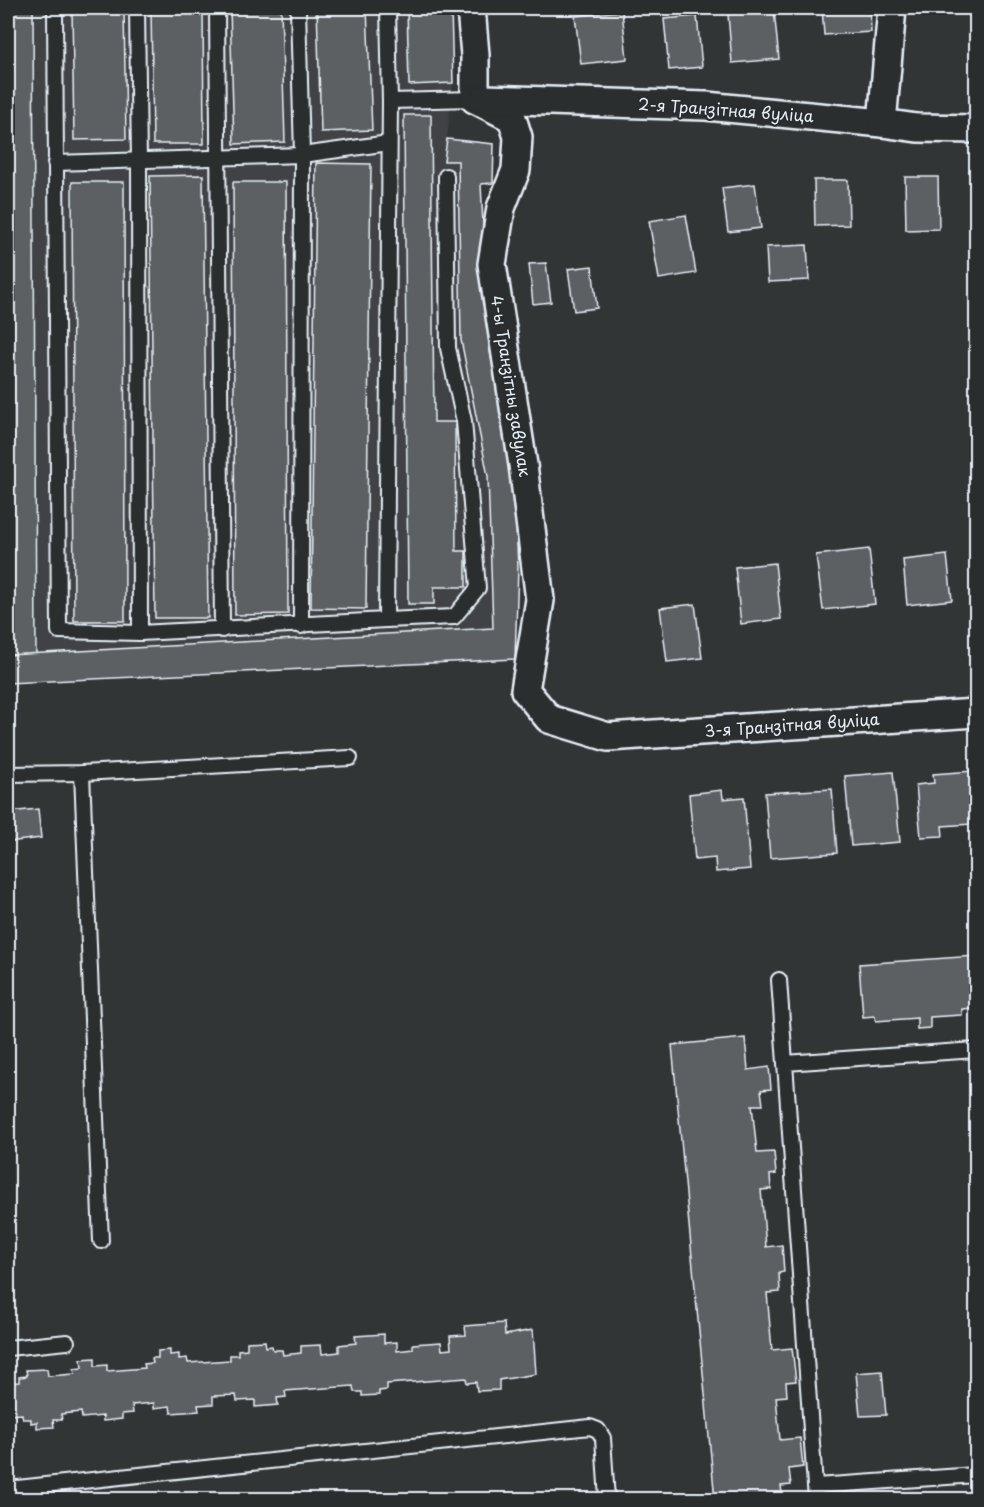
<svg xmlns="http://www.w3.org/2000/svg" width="984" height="1507" font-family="'Playpen Sans',sans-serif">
<rect width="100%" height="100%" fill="#323536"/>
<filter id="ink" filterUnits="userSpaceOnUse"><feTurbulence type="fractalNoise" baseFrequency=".0167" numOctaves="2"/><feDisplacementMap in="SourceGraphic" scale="12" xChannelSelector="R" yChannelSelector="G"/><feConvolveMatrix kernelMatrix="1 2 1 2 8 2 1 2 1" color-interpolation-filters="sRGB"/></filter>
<g filter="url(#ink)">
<polygon fill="#3f4244" points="8,8 451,8 453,83 447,139 494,144 493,183 481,184 489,346 514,473 518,568 515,659 8,683"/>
<g fill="#5c6063" stroke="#e8f1f8" stroke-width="1.5">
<polygon points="8,8 33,8 36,655 8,655"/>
<polygon points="72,8 124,8 126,139 74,140"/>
<polygon points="151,8 203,8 204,144 153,144"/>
<polygon points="230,8 281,8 285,142 234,144"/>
<polygon points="317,8 367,8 372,130 321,132"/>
<polygon points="407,8 451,8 453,83 409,85"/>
<polygon points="822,8 870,8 871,32 824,35"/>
<polygon points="774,10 779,59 732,63 728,14"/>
<polygon points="622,11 627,59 581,64 575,16"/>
<polygon points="697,16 702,67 669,70 664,19"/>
<polygon points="404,115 431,115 434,422 455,422 456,551 466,551 466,587 434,587 434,604 408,604"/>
<polygon points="447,139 494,144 493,183 481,184 489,346 514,473 518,568 515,659 8,683 8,655 493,628 488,476 461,340 458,161 444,161"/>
<polygon points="316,163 371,164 366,609 311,608"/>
<polygon points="203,175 208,618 155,618 150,176"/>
<polygon points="905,177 938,177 939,229 906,230"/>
<polygon points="814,180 848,180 849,225 815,226"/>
<polygon points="72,182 124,182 125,621 74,621"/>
<polygon points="233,182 286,182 288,614 235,615"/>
<polygon points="755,184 761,228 728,232 722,188"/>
<polygon points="686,215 696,273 659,279 649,221"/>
<polygon points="807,245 809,280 768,282 766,247"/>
<polygon points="546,263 551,302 533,304 529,264"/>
<polygon points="592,266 597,308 574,311 568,269"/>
<polygon points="869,549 875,604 823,610 816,555"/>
<polygon points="947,555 952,600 907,605 903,560"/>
<polygon points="775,563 781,619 741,624 735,567"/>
<polygon points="695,604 702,658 667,662 660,608"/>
<polygon points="973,771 974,794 976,794 976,837 973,837 972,824 942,826 943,836 921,837 916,785 934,783 933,774"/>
<polygon points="893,772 900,842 851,846 845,776"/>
<polygon points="832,789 837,853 770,858 765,793"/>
<polygon points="722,790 723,799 744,797 750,869 716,872 715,858 695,860 689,794"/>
<polygon points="38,809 41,838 8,842 8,812"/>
<polygon points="976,956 976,1012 975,1008 962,1009 962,1015 930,1017 930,1028 917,1029 917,1018 876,1021 875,1016 863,1017 859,964"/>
<polygon points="745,1038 748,1070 769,1067 771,1089 761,1090 763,1105 752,1105 757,1153 774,1152 776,1174 770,1175 771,1189 761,1190 766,1247 782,1245 784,1272 779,1273 780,1292 767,1293 772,1350 792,1348 796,1381 786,1382 787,1396 776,1397 780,1440 800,1438 803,1467 789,1469 791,1485 781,1486 783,1500 715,1500 672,1045"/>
<polygon points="504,1323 505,1335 533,1330 536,1374 499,1380 499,1390 477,1391 476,1382 467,1383 466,1378 387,1384 387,1390 379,1391 379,1395 362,1396 362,1392 354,1392 353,1386 285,1391 286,1397 277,1398 278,1405 255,1407 255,1400 237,1401 236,1395 213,1396 213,1404 198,1405 199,1411 171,1413 170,1406 154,1408 154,1403 132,1405 133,1413 122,1414 122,1419 103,1421 103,1416 82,1418 81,1412 61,1414 62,1420 53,1420 54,1427 37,1428 37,1422 31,1423 31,1419 23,1419 22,1414 8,1415 8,1383 19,1382 19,1377 27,1376 26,1370 47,1369 48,1376 75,1374 74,1369 82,1368 81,1359 95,1358 95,1366 107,1365 107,1371 145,1368 144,1364 153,1363 152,1358 158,1358 158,1351 170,1350 170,1355 179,1354 179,1359 187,1358 188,1363 230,1360 230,1355 238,1355 238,1350 247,1349 247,1342 265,1341 266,1347 272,1346 273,1350 282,1350 283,1355 301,1353 301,1346 321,1345 322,1354 339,1352 339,1345 356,1343 355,1336 384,1334 384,1343 397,1342 397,1351 413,1349 413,1344 441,1342 442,1350 451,1349 450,1336 466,1335 465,1326"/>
<polygon points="882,1371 886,1415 860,1416 856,1373"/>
</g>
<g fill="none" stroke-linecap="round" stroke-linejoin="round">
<defs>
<g id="lane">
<polyline points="55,8 59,631 140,633 386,620"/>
<polyline points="137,8 139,162 140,633"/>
<polyline points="217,8 222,630"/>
<polyline points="298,8 302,155 301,626"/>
<polyline points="388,8 390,101 386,620 454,617 478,588 464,421 448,348 446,176"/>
<polyline points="390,101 475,99"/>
<polyline points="55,163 302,155 389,143"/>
<polyline points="82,773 101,1241"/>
<polyline points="8,774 82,773 350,758"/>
<polyline points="779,980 785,1063"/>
<polyline points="8,1348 67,1342"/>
<polyline points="816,1486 976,1475"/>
<polyline points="8,1489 590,1427 598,1430 603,1438 607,1500"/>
<polyline points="816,1500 785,1063 976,1050"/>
</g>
<g id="street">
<polyline points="471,8 475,55 475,99"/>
<polyline points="475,99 512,118 518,137 516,170 501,208 492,264 523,465 540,600 525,690 549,719 608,737 976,713"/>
<polyline points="484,99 706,106 882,123 917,128 976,129"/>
<polyline points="882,123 892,8"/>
</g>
</defs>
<use href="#lane" stroke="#e8f1f8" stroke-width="18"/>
<use href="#street" stroke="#e8f1f8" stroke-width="32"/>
<use href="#lane" stroke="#2a2d2e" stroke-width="14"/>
<use href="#street" stroke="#2a2d2e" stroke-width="27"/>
</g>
</g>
<g text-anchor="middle" stroke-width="4.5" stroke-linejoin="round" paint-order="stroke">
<g font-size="16" fill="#e8f1f8" stroke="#2a2d2e">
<text transform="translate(726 110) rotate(4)" y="6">2-я Транзітная вуліца</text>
<text transform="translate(511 386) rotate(81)" y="6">4-ы Транзітны завулак</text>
<text transform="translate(792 725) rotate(-4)" y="6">3-я Транзітная вуліца</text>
</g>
</g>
<rect width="984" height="1507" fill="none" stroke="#2a2d2e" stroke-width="30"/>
<rect x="15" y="15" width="954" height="1477" fill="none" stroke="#e8f1f8" stroke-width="2" filter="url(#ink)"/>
</svg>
